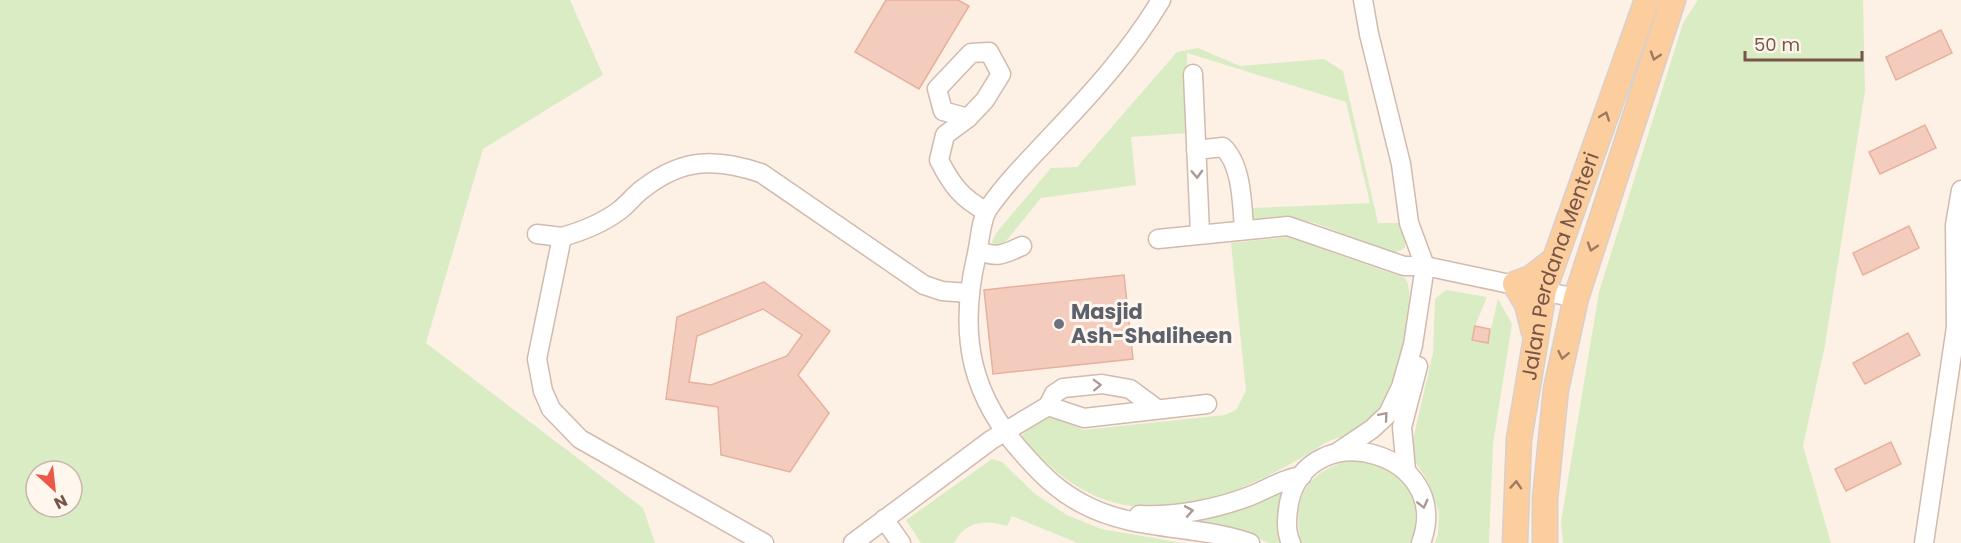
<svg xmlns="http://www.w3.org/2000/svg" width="1961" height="543" font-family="Poppins,sans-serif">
<rect width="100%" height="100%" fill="#fdf1e6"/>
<g fill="#d9ecc4" fill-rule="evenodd">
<path d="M0,0H570L603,75L483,149L426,343L643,508L655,543H0ZM36,471H72V507H36Z"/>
<polygon points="1698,0 1863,0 1865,91 1825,345 1803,446 1831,543 1563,543 1561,522 1599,292 1683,23"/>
<polygon points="1198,48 1240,66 1324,59 1343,71 1378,223 1405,223 1405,248 1394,253 1315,223 1283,216 1252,219 1249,212 1253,208 1370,203 1346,102 1187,53 1188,133 1131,137 1136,185 1041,198 1002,246 994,246 992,242 997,232 1051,168 1077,167 1177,52"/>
<path d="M1288,237L1405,278C1414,294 1407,313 1405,331C1402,352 1393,397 1379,412C1372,419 1359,431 1350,435C1341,438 1334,438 1325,443C1265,482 1176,526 1103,499C1071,487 1047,465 1024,440L1022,435L1033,425L1048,418H1056L1083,430L1225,415L1236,410L1246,391L1231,243Z"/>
<polygon points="1446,290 1487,297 1475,326 1473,340 1488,342 1498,299 1512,324 1493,444 1489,543 1435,543 1438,534 1439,512 1428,481 1414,460 1412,444 1433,353 1435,299"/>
<path d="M992,459L1002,462L1035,494L1067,515L1101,529L1183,543H1078L1012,516L1007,526C986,519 965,521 954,543H921L906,520Z"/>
<path d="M1355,459C1405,467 1424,494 1412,543H1301C1291,495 1308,470 1355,459Z"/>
<path d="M1284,488C1279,507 1276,524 1281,543H1269L1253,536L1178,522Z"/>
</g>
<g fill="#f4ccbd" stroke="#e7b09c" stroke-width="1.5" fill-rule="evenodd">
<polygon points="886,0 958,0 969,6 919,89 855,52"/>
<polygon points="1941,30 1952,53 1896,80 1886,57"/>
<polygon points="1925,125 1936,148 1880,174 1869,152"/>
<polygon points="1909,226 1919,248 1863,275 1853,253"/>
<polygon points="1124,275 1133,359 993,374 984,290"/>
<path d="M764,282L830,331L798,375L829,413L790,472L721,455L718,407L666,399L677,317ZM763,309L802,335L787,356L711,385L689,382L697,336Z"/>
<polygon points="1475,326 1490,329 1488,343 1472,340"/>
<polygon points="1908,333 1920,355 1865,384 1853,363"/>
<polygon points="1891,442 1901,464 1846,491 1835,469"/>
</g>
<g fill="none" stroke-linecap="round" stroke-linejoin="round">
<defs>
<g id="minor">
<path d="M1161,0C1131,50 1093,92 1053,134C1031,158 1006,182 988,209C980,221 980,244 976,258C958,337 971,398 1027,458C1044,477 1060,492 1083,504C1135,532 1196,524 1250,543"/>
<polyline points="1193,74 1200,233"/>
<path d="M968,118L943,111L937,89L971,53L989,52L1001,74L985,100L968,118L945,135L939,160C951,184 962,199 986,211"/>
<path d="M1196,150L1223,147C1242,165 1242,203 1244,229"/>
<polyline points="537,234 562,237"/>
<polyline points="1158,239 1288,226 1404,266 1425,266 1576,298"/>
<path d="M978,250C996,259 1005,254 1022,246"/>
<polyline points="1048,406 1054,394 1063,388 1102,384 1130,389 1157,409"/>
<polyline points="1338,452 1372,429 1388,414 1401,387 1413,345 1425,266 1409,223 1401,164 1369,34 1363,0"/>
<polyline points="1406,470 1402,427 1418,366"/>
<path d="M1139,515C1175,517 1216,509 1250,496C1268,489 1282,479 1302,476"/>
<polyline points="884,519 901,543"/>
<path d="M764,543L580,439L551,409L543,391L537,359L562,237C583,231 603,223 620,210C629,203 635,194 644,188C683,158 716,158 761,173L924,285L942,291L968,293"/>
<polyline points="853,543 991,440 1048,406 1084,418 1207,404"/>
<path d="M1291,543C1285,530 1287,516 1289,503C1308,412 1455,452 1421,543"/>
<polyline points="1924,543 1956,327 1955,225 1961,190"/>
</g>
<g id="major">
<polyline points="1534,332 1527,304 1515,284 1531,278 1554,260"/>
<path id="s1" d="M1515,543L1519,439L1544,290L1647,0"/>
<polyline points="1545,543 1545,499 1556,389 1576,298 1673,0"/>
</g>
</defs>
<use href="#minor" stroke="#d2baae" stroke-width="21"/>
<use href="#major" stroke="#d9cfcc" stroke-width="27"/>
<use href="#minor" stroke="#fff" stroke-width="18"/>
<use href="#major" stroke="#fdce9d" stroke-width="24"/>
</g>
<defs><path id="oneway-chevron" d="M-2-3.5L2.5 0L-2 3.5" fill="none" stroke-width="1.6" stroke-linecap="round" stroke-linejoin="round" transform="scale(1.5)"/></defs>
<g stroke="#a07962">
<use href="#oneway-chevron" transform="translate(1655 56) rotate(108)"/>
<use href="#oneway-chevron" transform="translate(1605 116) rotate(-70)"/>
<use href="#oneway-chevron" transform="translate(1592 247) rotate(108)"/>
<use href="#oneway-chevron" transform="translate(1563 355) rotate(102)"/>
<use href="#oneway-chevron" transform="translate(1516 485) rotate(-86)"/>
</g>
<g stroke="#ae9892">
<use href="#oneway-chevron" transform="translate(1197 174) rotate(88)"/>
<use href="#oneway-chevron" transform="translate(1097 385) rotate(-2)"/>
<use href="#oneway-chevron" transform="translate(1384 416) rotate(-49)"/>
<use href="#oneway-chevron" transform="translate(1423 504) rotate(76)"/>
<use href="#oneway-chevron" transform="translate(1189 511) rotate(-10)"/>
</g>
<circle fill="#6b7280" stroke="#fff6ed" stroke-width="2" cx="1059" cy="324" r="6"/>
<g text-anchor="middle" stroke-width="6" stroke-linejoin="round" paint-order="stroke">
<g font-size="21" fill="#785449" stroke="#fff6ed">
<text dy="7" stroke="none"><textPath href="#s1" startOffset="282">Jalan Perdana Menteri</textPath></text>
</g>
<g font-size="21" font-weight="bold" fill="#5b616d" stroke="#fff6ed" text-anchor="start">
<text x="1071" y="319">Masjid<tspan x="1071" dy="24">Ash-Shaliheen</tspan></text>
</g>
</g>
<g transform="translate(54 489) rotate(153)"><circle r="28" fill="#fff6ed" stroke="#c9b5ab" stroke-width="1.5"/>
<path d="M0-4.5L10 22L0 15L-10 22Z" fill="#eb5847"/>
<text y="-9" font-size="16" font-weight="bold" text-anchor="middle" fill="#785449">N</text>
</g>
<path d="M1745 51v9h117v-9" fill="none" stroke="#785449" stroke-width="3"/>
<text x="1754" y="51" font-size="18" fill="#785449" stroke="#fff6ed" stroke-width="4.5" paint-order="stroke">50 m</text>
</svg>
